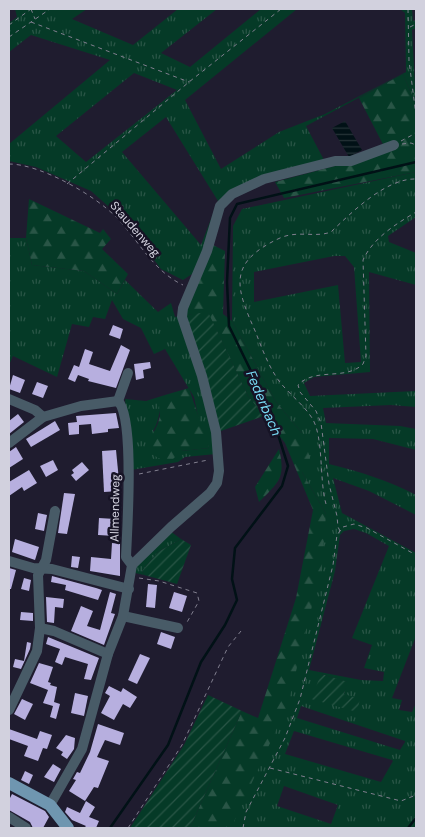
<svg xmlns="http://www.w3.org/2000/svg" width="425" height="837" font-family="'DM Sans',sans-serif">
<defs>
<pattern id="grass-tufts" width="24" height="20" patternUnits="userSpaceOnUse" patternTransform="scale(1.25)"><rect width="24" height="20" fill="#053a27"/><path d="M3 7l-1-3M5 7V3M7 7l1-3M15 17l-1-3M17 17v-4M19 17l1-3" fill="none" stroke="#295546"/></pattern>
<pattern id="forest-firs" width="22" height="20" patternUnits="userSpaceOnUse" patternTransform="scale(1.25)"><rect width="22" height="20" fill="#053a27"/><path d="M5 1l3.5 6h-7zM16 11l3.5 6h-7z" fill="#295546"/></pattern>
<pattern id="garden-furrows" width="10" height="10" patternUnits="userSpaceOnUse" patternTransform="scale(1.25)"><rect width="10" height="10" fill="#053a27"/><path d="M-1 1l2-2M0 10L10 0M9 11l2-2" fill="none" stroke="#295546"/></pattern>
<pattern id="water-rules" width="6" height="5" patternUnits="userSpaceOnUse" patternTransform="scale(1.25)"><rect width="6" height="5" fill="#011116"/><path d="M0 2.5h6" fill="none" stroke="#253337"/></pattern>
</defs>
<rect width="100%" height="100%" fill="#1f1c2f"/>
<g fill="url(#grass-tufts)" fill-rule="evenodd">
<path d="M15,9H87L72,19L133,45L178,9H217L161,53L190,67L261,9H297L185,100L221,169L279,132L325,114L406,72L405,13L400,9H412L413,21L416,20V28L412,30L416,105L403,74L306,126L324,160L231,191L195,272L183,280L161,269L125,221L91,191L36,167L9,161V144L110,60L31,35L9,52V23L17,17ZM134,73L177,90L86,162L56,136ZM166,117L218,201L201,245L122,152Z"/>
<path d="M416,172V217L388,236L389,242L416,253V285L369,272L370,372L314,377L304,383L310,396L416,391V407L391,405L323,408L326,423L400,426L416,429V450L373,439L329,438V464C360,472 388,480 416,495V515L369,491L333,478L342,513L416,553V636L392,698L402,700L399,710L412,712L416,703V828H231L326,514L302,472V433L276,402L232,321L233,226L242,209ZM334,256H345L354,267L361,362L345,363L338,285L254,302V272ZM354,529L366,533L389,546L352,638L372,645L364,668L384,672L383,681L361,680L309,670L335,571L340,535L344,531ZM321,674L347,682L344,694ZM301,706L405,741V742L400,750L297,718ZM294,731L392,760L393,761L381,782L285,754ZM284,786L338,805L331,824L277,806Z"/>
<path d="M9,238H26L32,265L84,271L117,294L125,280L158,312L171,303L175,317L179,316L199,374L216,454L185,457L178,462L131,470L125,399L146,401L165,395C158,407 161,419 153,431L181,451L209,448L201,431L194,397L165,349L154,354L141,328L123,319L112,300L105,319L93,317L89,327L72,324L57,377L13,356L9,365Z"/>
<polygon points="170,531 181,539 158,552 142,571 144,575 135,573 134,568"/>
</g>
<g fill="url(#forest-firs)">
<polygon points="403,74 416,105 416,172 284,198 275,182 387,152 359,98"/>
<polygon points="29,199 100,233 103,229 111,239 102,249 128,274 117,294 84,271 32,265 26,238"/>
<polygon points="211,244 225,251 223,314 232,321 276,402 302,433 310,458 302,472 326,514 322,565 288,704 231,828 190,828 242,711 258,718 296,598 313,510 285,443 248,396 208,313 185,315"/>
<polygon points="189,388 209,448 181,451 172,460 158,458 146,449 158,423 160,416 159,405 165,395"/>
<path d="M279,449C286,478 279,482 259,502L255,487Z"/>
</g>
<g fill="url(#garden-furrows)">
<polygon points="208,312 248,396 264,416 218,432 185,315"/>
<polygon points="181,539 191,545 177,584 144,575 142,571 158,552"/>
<polygon points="321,674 348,682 344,694 360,699 357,712 311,699"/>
<polygon points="208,695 242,711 190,828 130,828 184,745"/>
</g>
<polygon fill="url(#water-rules)" points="345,121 362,150 349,157 332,128"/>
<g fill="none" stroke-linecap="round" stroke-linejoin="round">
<g stroke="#011116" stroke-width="2.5">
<polyline points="110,828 168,745 201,662 225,625 237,600 232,579 235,548 282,486 288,466 271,412 229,326 227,282 230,218 237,204 416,162"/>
<polyline points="408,828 416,818"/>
</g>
</g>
<g fill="#b7afdf">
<polygon points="113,325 123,329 120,339 109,335"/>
<polygon points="121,345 130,350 116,388 88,381 89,379 78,375 75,382 68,379 74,365 79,367 85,349 93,352 89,364 110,371"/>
<polygon points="150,362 151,368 143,370 144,378 136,380 134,364"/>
<polygon points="13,375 25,380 20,393 9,389"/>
<polygon points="37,382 48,386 43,398 32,394"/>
<polygon points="116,413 119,428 108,429 108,432 92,434 91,424 79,425 79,434 69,435 68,423 77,422 76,416"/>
<polygon points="18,414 24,422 9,434 9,421"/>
<polygon points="55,421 60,430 31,447 26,439"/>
<polygon points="16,447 23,459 9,468 9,452"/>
<polygon points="116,450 120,491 104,492 102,451"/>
<polygon points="53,460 58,470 46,477 40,466"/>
<polygon points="82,462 89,470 76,481 71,475 74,473 72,470"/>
<polygon points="29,470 37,483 24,491 22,487 9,496 9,482"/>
<polygon points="64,493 75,494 67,534 58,533"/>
<polygon points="38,513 47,515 44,531 35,529"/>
<polygon points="99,518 115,519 115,536 98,535"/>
<polygon points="15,539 39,547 35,560 12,552"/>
<polygon points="112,543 120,544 120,576 90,571 91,557 111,559"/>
<polygon points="72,556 80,557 78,568 71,567"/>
<polygon points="9,568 16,570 11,589 9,589"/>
<polygon points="52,576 96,588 102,590 98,600 65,590 66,585 51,582"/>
<polygon points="24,578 31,580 29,591 21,589"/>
<polygon points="148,584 157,585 155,608 146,607"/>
<polygon points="110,592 116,594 111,613 115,614 104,645 71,631 81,606 93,611 87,626 100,630"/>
<polygon points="174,592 187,596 182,612 169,608"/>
<polygon points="46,597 64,599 63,608 55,607 54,623 47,622"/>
<polygon points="21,612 33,613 33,621 20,620"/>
<polygon points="161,632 175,637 171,649 157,644"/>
<polygon points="48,637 99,658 91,680 84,679 88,664 65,657 62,665 55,662 60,649 46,644"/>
<polygon points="27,642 31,643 30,649 21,669 13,667 15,659 24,661"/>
<polygon points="140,654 150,658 137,684 128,680"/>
<polygon points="39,663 53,667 48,682 51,683 50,685 57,687 54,702 60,704 56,719 50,717 53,706 43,703 48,690 30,683"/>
<polygon points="109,686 121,692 123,688 137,697 130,708 123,704 114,720 101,713 110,696 105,693"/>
<polygon points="75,693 88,696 84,716 71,713"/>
<polygon points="22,699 33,704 25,720 14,714"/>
<polygon points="98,724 124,733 120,745 105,740 97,757 109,761 98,788 94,787 85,801 69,791 76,780 73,779 77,772 80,773 90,752"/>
<polygon points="9,729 37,739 40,731 52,735 47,749 43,748 38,761 24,756 28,746 9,739"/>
<polygon points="66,735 75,738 74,749 67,759 61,755 63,752 56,748"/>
<polygon points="53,764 61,769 54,782 44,777"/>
<polygon points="25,771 33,775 29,784 21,780"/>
<polygon points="12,794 45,811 49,817 43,828 33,828 30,822 9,810 9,800"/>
<polygon points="86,801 95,807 89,817 99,821 96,828 84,828 86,826 72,820 65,812 67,807 80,813"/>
</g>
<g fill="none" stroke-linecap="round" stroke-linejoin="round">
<g stroke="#817f8f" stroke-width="1" stroke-dasharray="4 4" stroke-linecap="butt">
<polyline points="31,9 35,19"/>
<polyline points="408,9 409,61 416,115"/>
<polyline points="31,22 189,82"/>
<polyline points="9,25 31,9"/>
<polyline points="410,27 416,24"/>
<polyline points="9,37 50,9"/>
<polyline points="401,141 416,133"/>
<polyline points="402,144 411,143 416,145"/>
<path d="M9,164C40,164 95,195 117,218C139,241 153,271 183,285"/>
<polyline points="67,184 189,82 281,9"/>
<polyline points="139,474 208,460"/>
<path d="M326,504C319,480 324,437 312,418C303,404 289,394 279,381C269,367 262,349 256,333C236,288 226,263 280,238C298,230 315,238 331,232C351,213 386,178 416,179"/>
<path d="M340,531L338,527L337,516L329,484L321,423L316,411L300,392L298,385C315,367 346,381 363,364L366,356L363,260C373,238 396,224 416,212"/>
<polyline points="139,578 159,581 197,593 199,601 186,624"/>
<polyline points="270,768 401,801 416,795"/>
<polyline points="128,828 182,745 228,647 241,631"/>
<polyline points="243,828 246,812 285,738 300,699 333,565 337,535 343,527 354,524 367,528 416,555"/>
</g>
<g stroke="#485b67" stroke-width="10">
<polyline points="9,399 35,410 43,417"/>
<polyline points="118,401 128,373"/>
<polyline points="9,443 43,417 81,406 118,401"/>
<polyline points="9,561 33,568 52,569 129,589"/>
<polyline points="132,565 171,527 210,493 217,483 219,471 216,432 202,376 182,317 183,308 207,251 220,206 232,194 264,179 335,161 351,161 394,145"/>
<polyline points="123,616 178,628"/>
<polyline points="40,628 54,631 108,654"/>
<polyline points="9,710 37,651 40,628 38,575 46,560 55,511"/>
<path d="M50,805L82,749L108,654L123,616L132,565L126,557C127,530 135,418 118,401"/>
<polyline points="9,817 26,828"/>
</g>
<polyline stroke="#6f96b0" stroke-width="12" points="9,783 50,805 68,828"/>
</g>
<g text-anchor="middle" stroke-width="5" stroke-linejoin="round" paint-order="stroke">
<g font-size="12" fill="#d2d1de" stroke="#161325">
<text transform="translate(135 229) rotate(49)" y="4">Staudenweg</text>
<text transform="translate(115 508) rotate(-89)" y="4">Allmendweg</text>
</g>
<g font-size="14" font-style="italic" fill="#78daf3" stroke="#161325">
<text transform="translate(264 403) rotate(67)" y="5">Federbach</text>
</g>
</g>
<rect width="425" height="837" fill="none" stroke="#d2d1de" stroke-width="20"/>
</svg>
